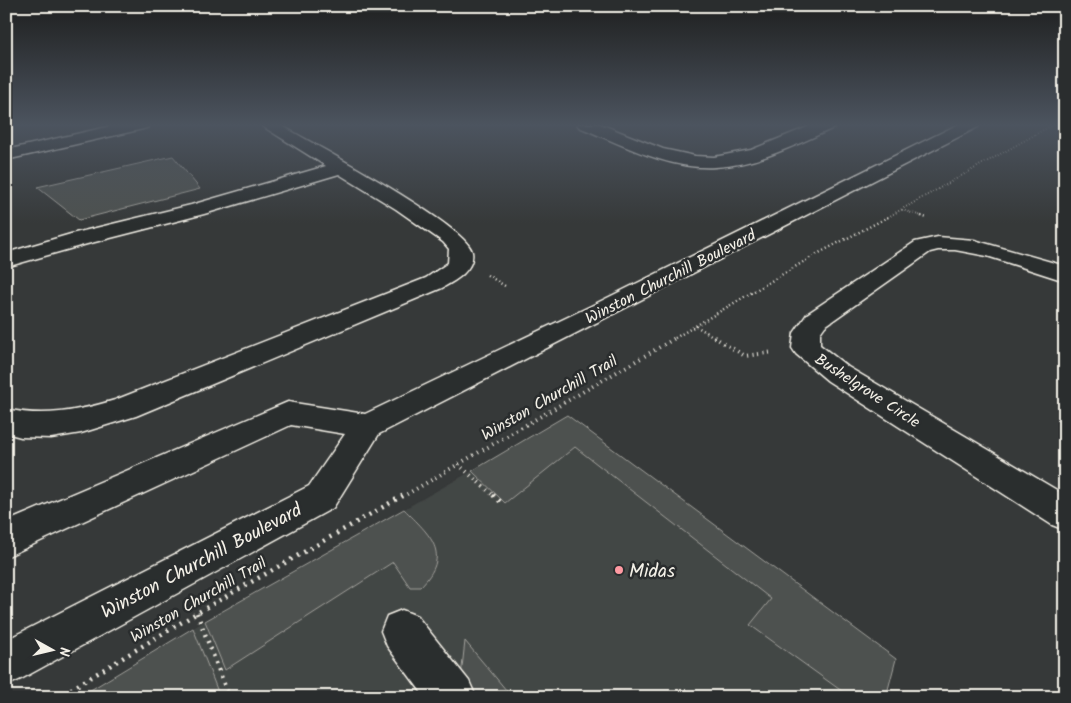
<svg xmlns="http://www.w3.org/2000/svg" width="1071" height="703" viewBox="0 0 1071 703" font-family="Kalam,sans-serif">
<rect width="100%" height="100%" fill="#363939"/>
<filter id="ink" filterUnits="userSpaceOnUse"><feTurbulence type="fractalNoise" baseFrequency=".02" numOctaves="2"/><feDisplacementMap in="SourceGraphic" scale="10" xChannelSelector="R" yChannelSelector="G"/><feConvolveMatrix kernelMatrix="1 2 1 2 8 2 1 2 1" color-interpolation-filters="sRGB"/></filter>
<g filter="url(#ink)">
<path fill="#434645" d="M567,415l329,244 -10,38h-807l126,-76 267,-150z"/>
<g fill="#4e514f" stroke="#a1a19c">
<path d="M173,156l27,33 -121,31 -42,-33z"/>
<path d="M567,415l329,244 -10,38h-36l-100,-72 21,-26 -196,-152 -70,56 -33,-32z"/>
<path d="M404,509c26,26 49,45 16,78h-10l-17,-25 -168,108 -20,-49z"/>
<path d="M193,628l27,69h-141z"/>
<path d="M465,641l47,56h-35l-16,-20z"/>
</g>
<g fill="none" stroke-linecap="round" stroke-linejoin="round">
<g stroke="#f4f1e8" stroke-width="3">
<g id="minor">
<path d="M120,124h31l-2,3 -6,2 -137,31v-10z"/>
<path d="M259,124h20c30,18 189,102 193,128 3,18 -17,29 -30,36l-306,128 -55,17 -30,5 -30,-1 -15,-4v-24c38,9 72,2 109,-9l311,-122 22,-15 1,-14 -6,-7 -47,-33 -57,-35 -135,40 -117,30 -81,23v-14l65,-19 120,-29 135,-39z"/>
<path d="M577,124h23l63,25 32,7 19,1 37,-7 64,-26h23l-2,3c-39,17 -78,38 -121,40 -46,3 -94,-23 -136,-40z"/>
<path d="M938,237l36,3 91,26v15l-78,-25 -32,-6h-17l-8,2 -105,74 -5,7v12l28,22 217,128v35l-13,-5 -224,-144 -32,-27 -4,-6 2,-15 13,-19 108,-72z"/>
<path d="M402,610l15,6 52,65 7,16h-51l-38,-51 -6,-15 6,-15z"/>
</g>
</g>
<g stroke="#f4f1e8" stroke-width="3">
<path id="major" d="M959,124h21l-2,3 -599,307 -46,74 -312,171 -15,7v-46l303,-154 36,-52 -54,-9 -285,132v-35l282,-120 77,12 226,-108z"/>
</g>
<g stroke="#f4f1e8" stroke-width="2" stroke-dasharray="0.5 2.5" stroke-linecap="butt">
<path d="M902,210l23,7"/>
<path d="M888,217l166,-93"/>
</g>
<g stroke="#f4f1e8" stroke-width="2.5" stroke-dasharray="1 3" stroke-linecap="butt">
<path d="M921,216l6,2"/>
<path d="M487,275l18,11"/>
<path d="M696,326l20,12"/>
<path d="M675,338l140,-83 75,-39"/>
</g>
<g stroke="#f4f1e8" stroke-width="4" stroke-dasharray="1 4.5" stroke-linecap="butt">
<path d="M714,337l31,19 29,-4"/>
<path d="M458,464l37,33"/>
<path d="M402,497l275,-160"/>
</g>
<g stroke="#f4f1e8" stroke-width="4.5" stroke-dasharray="2 5.5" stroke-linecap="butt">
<path d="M493,495l10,9"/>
<path d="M197,613l32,84"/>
<path d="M58,697l139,-84 207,-118"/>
</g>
<use href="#minor" fill="#2a2d2e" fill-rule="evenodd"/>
<use href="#major" fill="#2a2d2e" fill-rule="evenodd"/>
</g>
</g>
<linearGradient id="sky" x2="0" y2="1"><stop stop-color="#1e1f1f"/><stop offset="0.56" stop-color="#4c545f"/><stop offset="1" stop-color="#4c545f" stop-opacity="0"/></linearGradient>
<rect width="1071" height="223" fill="url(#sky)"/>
<circle fill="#ff9aa2" stroke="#2a2d2e" stroke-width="2" cx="619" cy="570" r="5"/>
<g text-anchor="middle" stroke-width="5" stroke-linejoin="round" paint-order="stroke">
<g font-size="16" fill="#f4f1e8" stroke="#2a2d2e">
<text transform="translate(670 276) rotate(-27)" y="6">Winston Churchill Boulevard</text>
<text transform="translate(868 390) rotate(33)" y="6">Bushelgrove Circle</text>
<text transform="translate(549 397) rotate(-30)" y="6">Winston Churchill Trail</text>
<text transform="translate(198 599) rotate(-30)" y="6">Winston Churchill Trail</text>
</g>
<g font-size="19" fill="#f4f1e8" stroke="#2a2d2e">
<text transform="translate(201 560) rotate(-28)" y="7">Winston Churchill Boulevard</text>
</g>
<g font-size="19" fill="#f4f1e8" stroke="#2a2d2e" text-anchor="start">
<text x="629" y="577">Midas</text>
</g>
</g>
<rect width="1071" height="703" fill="none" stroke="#2a2d2e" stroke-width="25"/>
<rect x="12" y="12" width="1046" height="678" fill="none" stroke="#f4f1e8" stroke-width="2" filter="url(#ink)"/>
<g transform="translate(52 650) rotate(98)" stroke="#2a2d2e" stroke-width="4" paint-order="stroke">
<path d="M0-4L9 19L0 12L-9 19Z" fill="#f4f1e8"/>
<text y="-8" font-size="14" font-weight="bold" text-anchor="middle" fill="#f4f1e8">N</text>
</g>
</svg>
